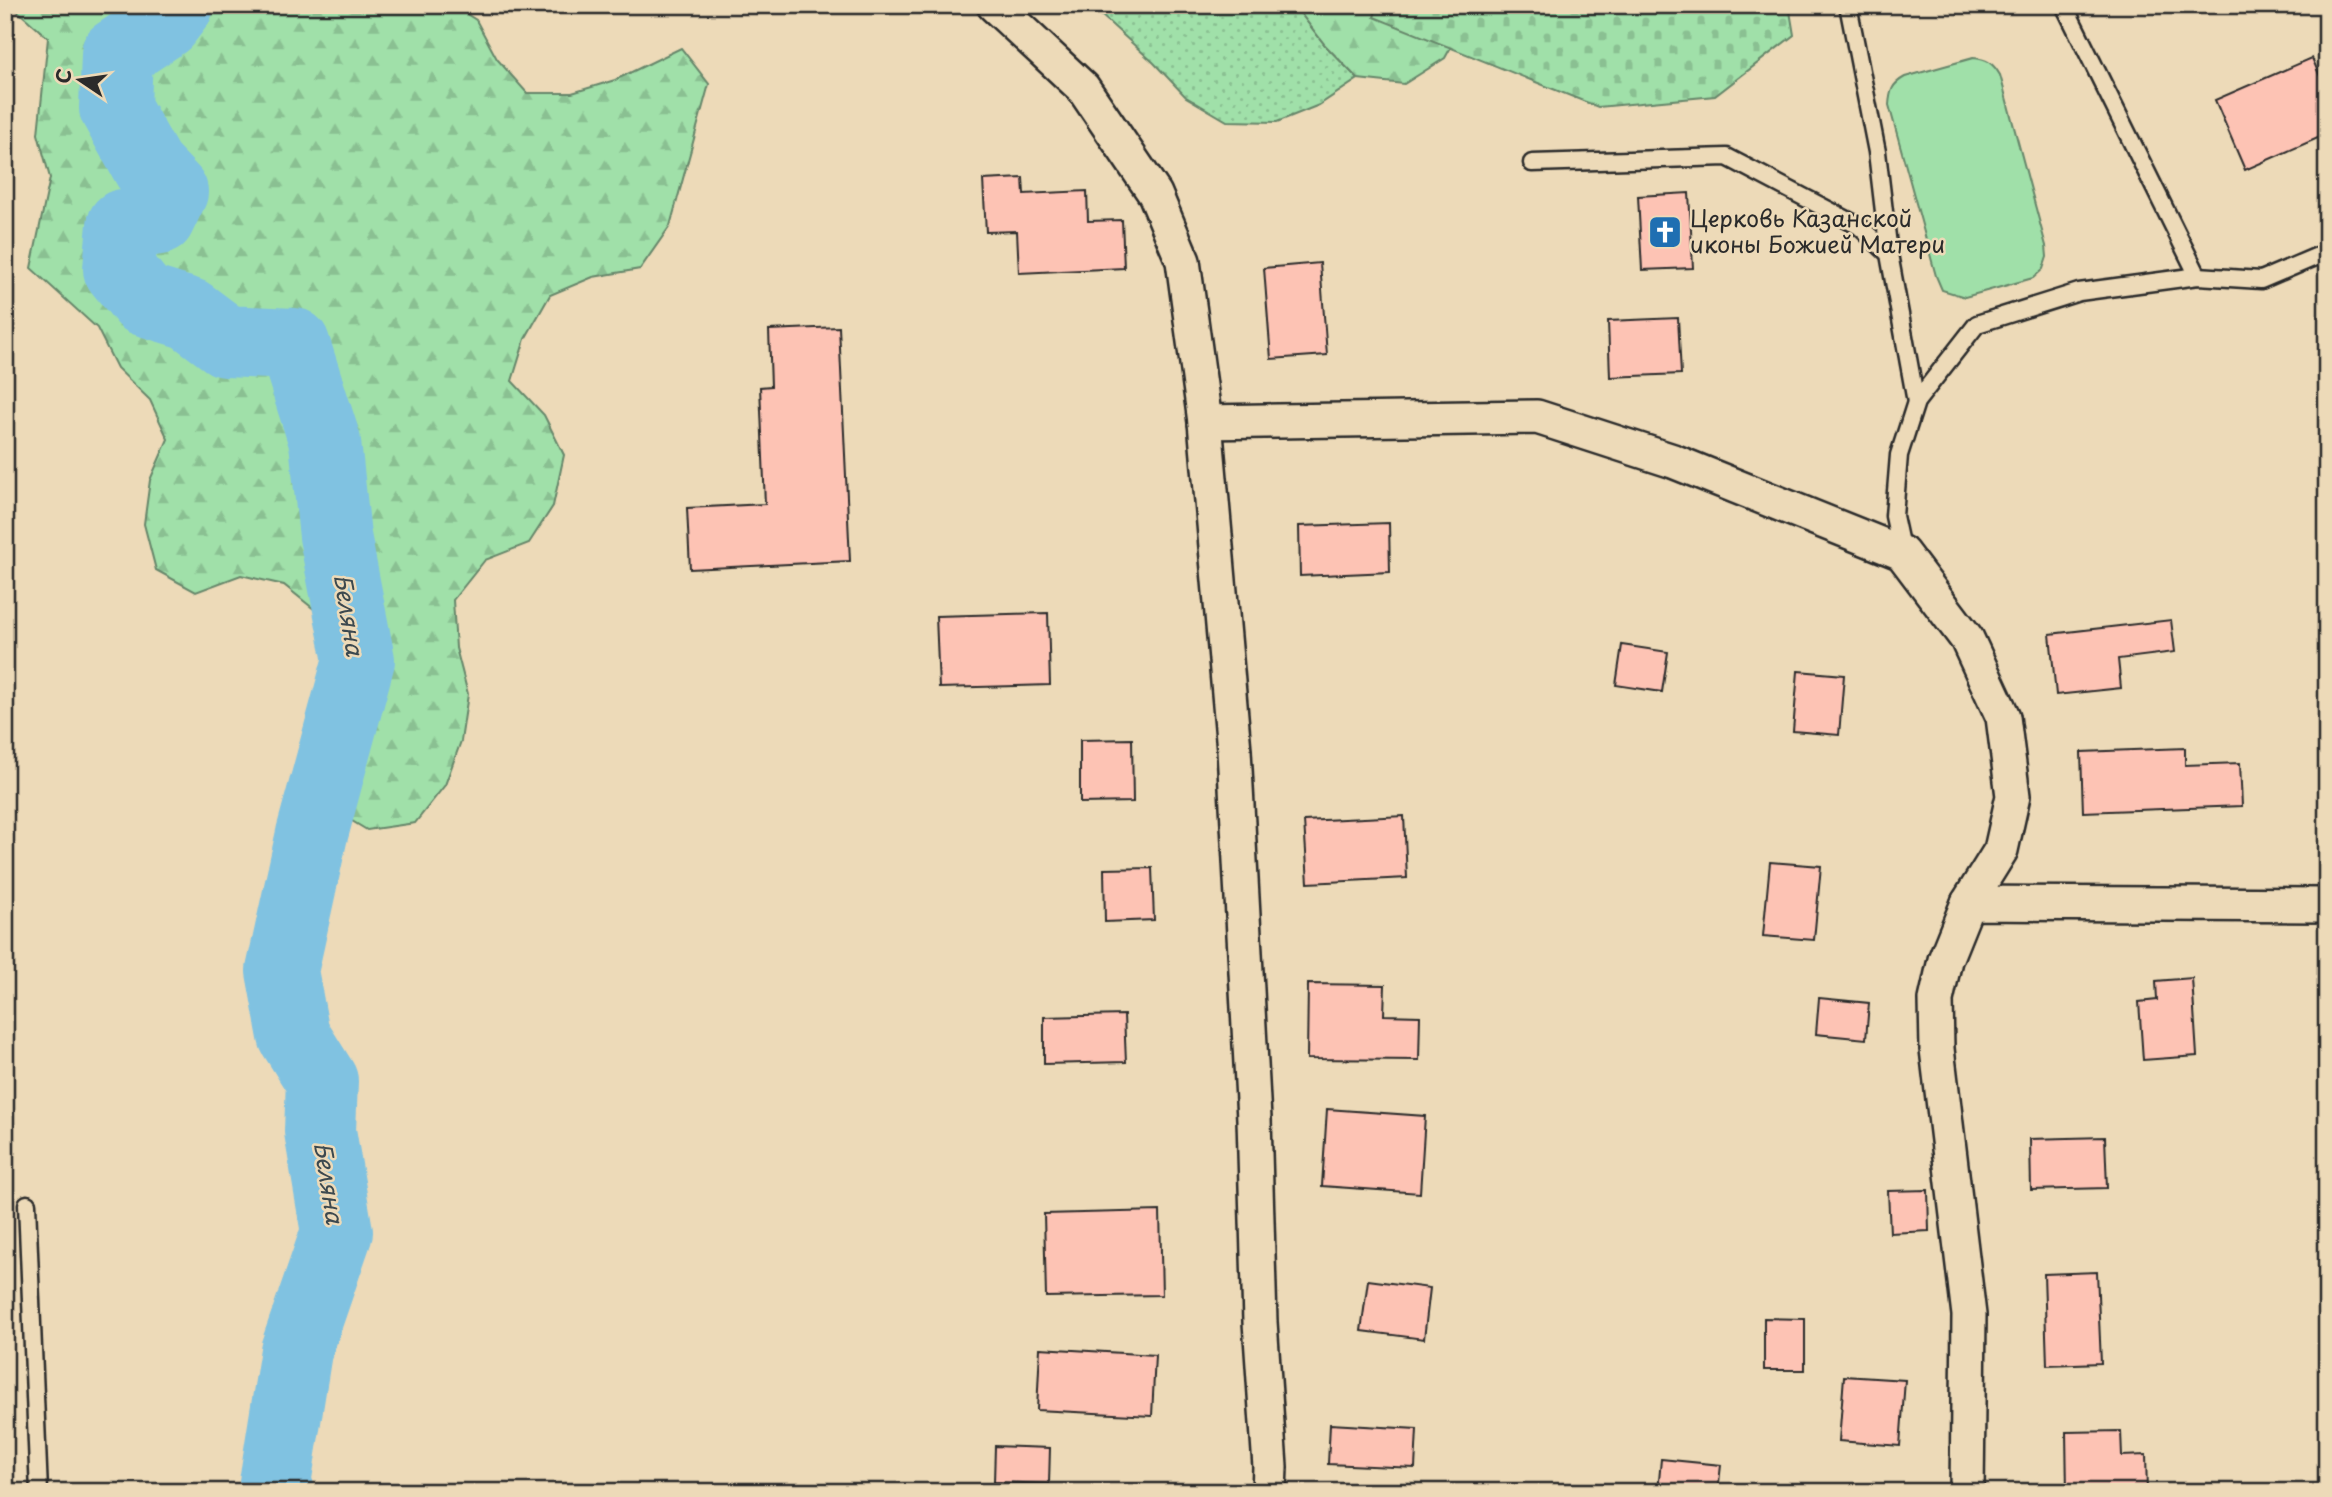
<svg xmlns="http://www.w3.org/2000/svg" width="2332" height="1497" viewBox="0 0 2332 1497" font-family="'Playpen Sans',sans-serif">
<defs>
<pattern id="grass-dots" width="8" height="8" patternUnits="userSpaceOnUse" patternTransform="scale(1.75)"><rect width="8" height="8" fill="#a0e0a9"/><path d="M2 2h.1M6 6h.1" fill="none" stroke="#8ac092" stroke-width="1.8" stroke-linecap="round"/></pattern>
<pattern id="forest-firs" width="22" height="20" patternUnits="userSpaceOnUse" patternTransform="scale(1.75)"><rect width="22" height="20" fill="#a0e0a9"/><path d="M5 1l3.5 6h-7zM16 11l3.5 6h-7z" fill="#8ac092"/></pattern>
<pattern id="cemetery-stones" width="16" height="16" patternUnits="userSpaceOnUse" patternTransform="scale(1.75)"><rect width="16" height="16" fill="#a0e0a9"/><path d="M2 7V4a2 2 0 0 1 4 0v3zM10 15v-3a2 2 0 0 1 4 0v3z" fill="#8ac092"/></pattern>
</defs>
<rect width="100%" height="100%" fill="#eddab8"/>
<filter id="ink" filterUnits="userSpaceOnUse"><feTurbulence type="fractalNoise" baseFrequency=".0143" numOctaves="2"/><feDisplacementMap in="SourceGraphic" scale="14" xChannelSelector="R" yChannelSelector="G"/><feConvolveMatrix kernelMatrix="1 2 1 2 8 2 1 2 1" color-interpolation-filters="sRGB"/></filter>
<g filter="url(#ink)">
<path fill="url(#grass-dots)" stroke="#66866a" stroke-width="2" d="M1090,5h196l12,5 27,35 33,34 -39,26 -42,17 -50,-1 -41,-24 -32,-34z"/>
<g fill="url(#forest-firs)" stroke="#66866a" stroke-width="2">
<path d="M5,5h447l24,15 21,39 30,34h45l43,-13 66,-32 28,36 -39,142 -30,43 -47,8 -43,18 -25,44 -13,42 32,34 20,40 -11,51 -24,37 -44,17 -32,40 3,48 12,46 -7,47 -16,44 -30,38 -48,7 -38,-23 -10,-45 12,-53 -1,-49 -10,-46 -36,-29 -43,-10 -45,17 -40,-22 -12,-46 6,-44 18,-41 -18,-39 -33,-32 -20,-40 -66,-60 19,-90 -12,-44 10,-96 -35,-31 -8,1z"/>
<path d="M1286,5h184l-3,13 -22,40 -41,26 -46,-5 -33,-34 -27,-35z"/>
</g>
<path fill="url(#cemetery-stones)" stroke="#66866a" stroke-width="2" d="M1378,5h411l5,30 -79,61 -117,11 -224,-90z"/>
<path fill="#a0e0a9" stroke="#66866a" stroke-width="2" d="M1973,58c14,1 20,5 27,17l46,171 1,11 -4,12 -10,9 -68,19 -23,-7 -6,-14 -47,-171c1,-14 3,-21 16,-28z"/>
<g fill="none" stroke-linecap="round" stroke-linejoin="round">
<path stroke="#80c2e1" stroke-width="72" d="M178,5l-13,17 -48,32 -2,54 33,59 24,25 -13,27 -36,6 -4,44 25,31 46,14 36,27 68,3 31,98 10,94 24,124 -47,174 -30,137 12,65 28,45 -2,50 17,101 -41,119 -21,132 4,9"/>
</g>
<g fill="#fdc3b4" stroke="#2b2b2b" stroke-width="2">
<path d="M2312,58l15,34v42l-82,36 -30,-70z"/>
<path d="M1023,178l1,16 63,-3 1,30 34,-1 2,48 -105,5 -2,-42 -31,1 -3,-52z"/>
<path d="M1689,193l4,75 -51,2 -4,-74z"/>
<path d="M1320,263l7,92 -56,4 -7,-91z"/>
<path d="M1678,318l3,56 -71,3 -2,-56z"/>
<path d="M839,327l11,234 -160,8 -3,-61 78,-4 -5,-117 11,-1 -2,-56z"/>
<path d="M1389,523l1,49 -90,4 -1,-50z"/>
<path d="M1048,613l2,72 -111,3 -3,-72z"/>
<path d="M2171,620l4,32 -57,7 3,29 -65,7 -6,-61z"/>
<path d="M1622,645l46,7 -6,40 -46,-7z"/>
<path d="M1798,671l46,4 -5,60 -46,-4z"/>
<path d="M1132,739l1,63 -53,1v-63z"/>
<path d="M2185,748v17l55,-2 2,43 -159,6 -2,-60z"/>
<path d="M1404,816l3,62 -99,5 -4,-62z"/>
<path d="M1770,862l51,4 -7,74 -51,-4z"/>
<path d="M1152,868l2,52 -49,2 -1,-53z"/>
<path d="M2192,978l5,78 -54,4 -4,-58 18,-2 -1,-19z"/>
<path d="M1308,984l77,1 -1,30 36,1 -1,44 -112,-1z"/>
<path d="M1819,998l50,5 -3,36 -50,-5z"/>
<path d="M1124,1015l2,47 -82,2v-47z"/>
<path d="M1327,1109l98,7 -5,77 -98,-7z"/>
<path d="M2105,1137l2,51 -76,2 -1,-51z"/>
<path d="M1928,1190l1,41 -39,2 -2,-42z"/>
<path d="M1160,1211l2,84 -116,2 -2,-83z"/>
<path d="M2097,1272l4,91 -54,2 -3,-91z"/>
<path d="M1368,1280l62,8 -6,51 -63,-8z"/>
<path d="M1764,1318l41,1v51h-41z"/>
<path d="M1040,1348l115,7 -3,61 -115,-6z"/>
<path d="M1844,1376l61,4 -5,66 -61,-5z"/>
<path d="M1330,1424l87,5 -2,39 -87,-4z"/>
<path d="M2121,1431l1,25 24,-1 1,37h-80l-1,-60z"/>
<path d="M995,1446l55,2 -1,36 -55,-2z"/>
<path d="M1661,1459l60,6 -3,27h-60z"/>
<path d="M1846,1488l52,2v2h-52z"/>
</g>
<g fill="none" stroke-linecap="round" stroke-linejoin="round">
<g stroke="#2b2b2b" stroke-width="21">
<g id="lane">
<path d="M1848,5l29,147 12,102"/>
<path d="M2064,5l134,271"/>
<path d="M1532,163l195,-6 132,69 30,28 27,148"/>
<path d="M1902,553l-8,-37 5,-61 17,-53 61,-78 102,-32 119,-16 63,4 66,-28"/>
<path d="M27,1204l12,288"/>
</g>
</g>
<g stroke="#2b2b2b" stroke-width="38">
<g id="street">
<path d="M994,5l89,83 72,106 28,67 22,161 29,328 20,369 6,203 10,145 -1,25"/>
<path d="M1205,422l332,-5 136,44 229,92 65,86 36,78 10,79 -12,54 -33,53"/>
<path d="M1967,1492l2,-177 -32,-266 -1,-49 9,-40 23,-57 359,2"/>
</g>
</g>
<use href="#lane" stroke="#eddab8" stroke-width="16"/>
<use href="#street" stroke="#eddab8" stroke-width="33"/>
</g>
</g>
<defs>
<g id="church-square" transform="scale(1.75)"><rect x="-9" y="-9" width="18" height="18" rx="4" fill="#1f6fb2" stroke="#eddab8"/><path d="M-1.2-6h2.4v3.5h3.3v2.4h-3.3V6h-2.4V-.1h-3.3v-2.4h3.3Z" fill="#fff"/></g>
</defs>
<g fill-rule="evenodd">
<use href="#church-square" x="1665" y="232"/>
</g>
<g text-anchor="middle" stroke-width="5" stroke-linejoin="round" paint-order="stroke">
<g font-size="23" fill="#2b2b2b" stroke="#eddab8" text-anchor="start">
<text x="1690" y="227">Церковь Казанской<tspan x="1690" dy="26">иконы Божией Матери</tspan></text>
</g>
<g font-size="24" font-style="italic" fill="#3c494f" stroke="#eddab8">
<text transform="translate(348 615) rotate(81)" y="8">Беляна</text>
<text transform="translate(328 1183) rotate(81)" y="8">Беляна</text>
</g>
</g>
<rect width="2332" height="1497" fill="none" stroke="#eddab8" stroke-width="28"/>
<rect x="14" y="14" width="2304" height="1469" fill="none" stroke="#2b2b2b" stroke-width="2.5" filter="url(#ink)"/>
<g transform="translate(80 80) rotate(283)" stroke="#eddab8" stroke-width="5" paint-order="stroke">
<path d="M0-5L12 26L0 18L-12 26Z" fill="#2b2b2b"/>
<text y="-10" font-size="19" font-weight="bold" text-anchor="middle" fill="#2b2b2b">С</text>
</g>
</svg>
